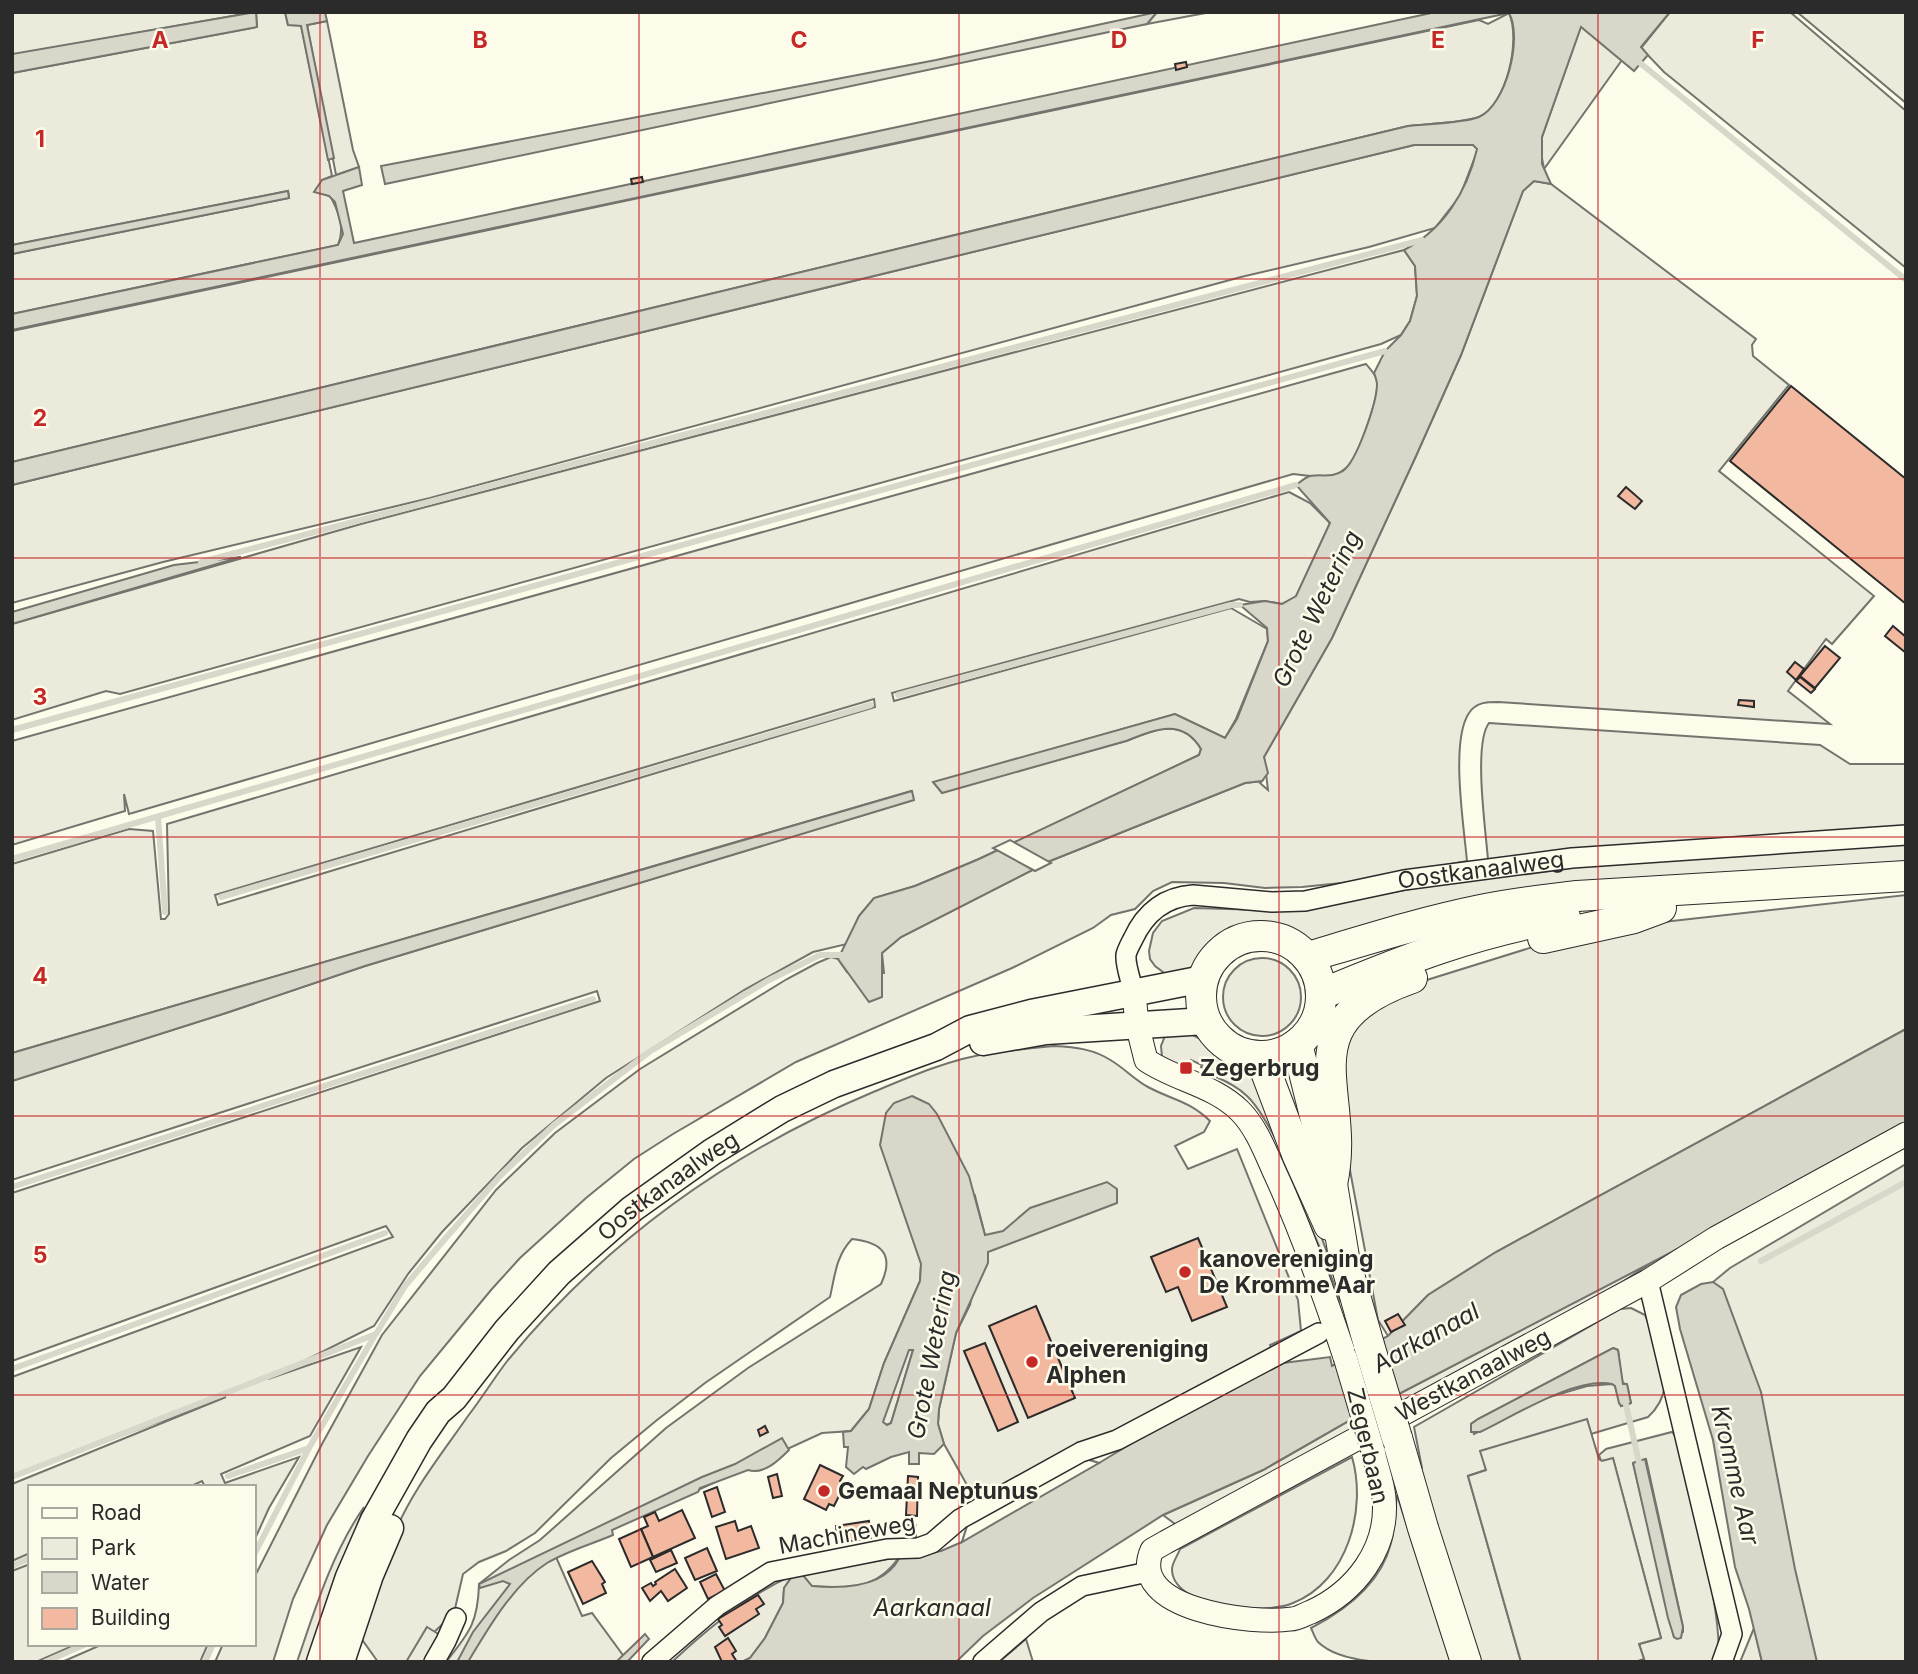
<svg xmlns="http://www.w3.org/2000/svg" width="1918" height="1674" viewBox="0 0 1918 1674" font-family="Inter,sans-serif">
<rect width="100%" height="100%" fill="#fdfbea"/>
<g fill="#ecebdb" stroke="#74746e" stroke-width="2" fill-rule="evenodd">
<path d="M12,12h243l-243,43z"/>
<path d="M256,12h29l3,13h13l31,151 -10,4c10,21 26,41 16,65l-326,69v-60l277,-56 -1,-7 -276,54v-172l245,-46z"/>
<path d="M1157,12h54l-64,12z"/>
<path d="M1670,12h120l116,99v157l-242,-196 -23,-24z"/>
<path d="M1797,12h109v91z"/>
<path d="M1509,13c12,26 -2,92 -30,104 -15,6 -53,7 -71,9l-1396,336v-131l1467,-311 9,4z"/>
<path d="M327,21l26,129 6,17 -23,8 -29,-150z"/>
<path d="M1581,26l41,34 -78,109 -3,-16 1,-16z"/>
<path d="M1414,145h59l5,4 -18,47 -25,32 -66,19 -128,30 -811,221 -267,64 -151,41v-118z"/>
<path d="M1534,181l17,3 205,155 -4,6 1,11 36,29 -70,86 155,125 -42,48 -6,-5 -38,52 42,33 -332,-22c-11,0 -22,0 -29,11 -19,28 -5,114 -2,148l-106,20 -59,6 -37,1 -41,-5 -52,-1 -19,9 -18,18 -24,6 -18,13 -81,40 -216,94 -123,72 -39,25 -48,39 -66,60 -29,32 -71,86 -52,80 -41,69 -34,74 -20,63h-58l8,-18h31v-66l68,-134 60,-109 114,-145 59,-57 85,-64 147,-90 30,-16 14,-6 7,2 9,13 37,1 -2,-20 19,-16 149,-76 195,-78 17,-2 -2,2 8,7 -4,-33 68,-119 84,-182 45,-101 62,-164z"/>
<path d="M1404,250l11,16 2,30 -7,25 -9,14 -20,9 -1261,350 -14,-3 -94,29v-96l349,-100z"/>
<path d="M1366,364c4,5 11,11 11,18 2,15 -19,76 -31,86 -14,13 -36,8 -53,6l-1164,340 -5,-20 1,17 -113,34v-104z"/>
<path d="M1289,492l21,11 20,20 -34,74 -14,7 -17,-3 -15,1 -11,-3 -347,94 2,8 337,-93 36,21 1,12 -32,78 -11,19 -50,-24 -241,69 8,9 184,-51c28,-11 56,-24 75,8l-2,6 -220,104 -64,27 -41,12 -15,18 -12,28 -34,8 -69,38 -138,88 -84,70 -80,84 -34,42 -34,52 -106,53 93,-32 -51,89 -89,38 4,9 74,-26 -30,51 -15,33v-54h-49l-3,-6 -13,6h-159v66l-18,8v-77l214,-87 -214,79v-99l381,-140 -7,-11 -374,135v-168l588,-192 -3,-10 -585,189v-99l214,-68 139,-47 548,-166 -2,-9 -899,262v-189l117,-35 24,2 8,88h4l4,-5 -2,-90zM874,699l1,8 -657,198 -3,-10z"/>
<path d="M1489,723l331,22 30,19h56v67l-418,29c-2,-28 -15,-116 1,-137z"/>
<path d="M1906,843v26l-594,73 -39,-14 -23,1 -22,7 -10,7 -22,26 -29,6 -12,-9 -5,-7 -1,-8 4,-18 9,-12 32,-13 100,3 132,-25 91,-13 104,-11z"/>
<path d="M1906,895v134l-410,223 -68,43 -40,41 -10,-16 -35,-187 -4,-72 21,-42 54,-35 154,-48 41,-8z"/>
<circle cx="1262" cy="997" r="39"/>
<path d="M1189,1033l23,12 9,7 27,13 57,127 39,107 -4,2 -14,-39 -29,-67 4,-1c-12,-27 -34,-79 -54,-98 -11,-11 -25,-16 -39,-23l1,-2 -8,-4 1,-2 -11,-5 -3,6 -6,-1 -2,3 -18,-11 -1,-11 4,-10z"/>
<path d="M1054,1046c21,1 40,3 58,15 13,8 23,19 36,26 24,13 40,13 62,34l-6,11 -29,14 13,23 49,-20 61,151 3,31 -31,14 2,6 -296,150 -32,-57 -6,-20 1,-15 17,-76 14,-28 15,-70 -10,-39 -54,68 -1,17 -36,82 -15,46 -18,22 -29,2 -250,115 -16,9 26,59 10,-3 36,49h-182c23,-29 32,-39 33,-78l30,-24 31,-20 126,-112 82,-60 133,-84c14,-30 0,-42 -29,-45 -16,17 -17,36 -22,58l-125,86 -48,37 -46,38 -76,75 -29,18 -27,11 -16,12 -9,39 -29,28 -14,21h-33l-17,-24c10,-33 19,-68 32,-101 17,-44 48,-82 75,-121 14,-18 26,-38 40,-56 99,-120 220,-207 363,-267 38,-16 79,-34 120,-40 21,-3 42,-5 63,-7z"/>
<path d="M1906,1164v498h-94l-99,-380 17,-14z"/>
<path d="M1654,1261l-36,24 -439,242 -16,-12 100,-45 105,-60z"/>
<path d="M1631,1308l14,7 6,13 14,58c-2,13 -7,22 -17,31l-57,17 -4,-14 -106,31 5,19 -18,6 53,186h-42l-61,-192 4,-2 -8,-41 206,-118zM1613,1348l5,2 4,32 5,3 4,18 -10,3 -6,-20 -3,-2 -25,2 -41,12 -72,36 -3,-10 7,-5z"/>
<path d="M909,1349l4,1 -22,73 -4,2 -5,-3z"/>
<path d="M1672,1432l8,10c7,37 49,195 36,220h-81l9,-3 -5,-15 22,-6 -48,-179 -12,2 -2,-6 7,-6zM1646,1459l37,168v5l-9,5 -41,-174z"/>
<path d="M1352,1457c15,52 -4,124 -59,146 -27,12 -121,6 -121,-34 0,-6 6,-14 8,-20z"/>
<path d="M1397,1495l54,167c-36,0 -105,7 -133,-20 -3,-3 -5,-10 -7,-14 35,-18 70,-44 80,-85 4,-15 4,-33 6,-48z"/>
<path d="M364,1507l-26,71 -24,84h-17c18,-53 35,-109 67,-155z"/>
<path d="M899,1557c-22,33 -51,32 -88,29l-9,-12z"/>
<path d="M30,1564v80h47l-41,18h-24v-91z"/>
<path d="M793,1575l-9,13 -1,15 -18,35 -15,20 -8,4h-70c36,-34 76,-67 121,-87z"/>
<path d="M1754,1628l8,34h-22z"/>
<path d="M1026,1639l7,23h-34z"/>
<path d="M103,1644h105l-8,18h-138z"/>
</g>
<g fill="#eceadb" stroke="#74746e" stroke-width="2">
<path d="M1587,1419l12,40 3,2 11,-3 48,180 -22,6 5,15 -9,3h-114l-53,-186 18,-6 -6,-19z"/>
<path d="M427,1627l13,8 -16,27h-18z"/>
</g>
<g fill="#d8d7c9" stroke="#74746e" stroke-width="2" fill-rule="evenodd">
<path d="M256,12l1,15 -245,46v-19z"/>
<path d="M285,12h40l2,9 -20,4 27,133 -6,2 -27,-134 -13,-1z"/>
<path d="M1157,12l-10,12 -762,160 -4,-18 555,-106z"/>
<path d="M1436,12h234l-29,35 7,8 -14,16 -53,-44 -39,110v27l9,20 -17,-3 -11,10 -62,164 -45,101 -84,182 -68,119 4,16 -6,8 -17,2 -195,78 -149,76 -19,16v44l-13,5 -31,-43 21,-43 15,-18 41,-12 64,-27 220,-104 2,-6c-19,-32 -47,-19 -75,-8l-184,52 -9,-11 242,-68 50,24 12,-19 31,-78 -1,-13 -27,-23 25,-4 17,3 14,-8 34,-73 -34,-38c4,-3 10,-8 14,-9 12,-2 22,2 33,-5 14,-10 34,-69 34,-87 0,-2 -2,-9 -3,-11l11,-22 16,-16 9,-14 7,-25 -2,-30 -11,-16c39,-20 63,-58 73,-101l-4,-4h-59l-1402,340v-23l1396,-336c18,-2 56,-3 71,-9 27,-12 44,-79 30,-104l-1497,317v-16l326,-69 5,-11 -8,-32 -6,-6 -15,-4 8,-12 37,-13 3,18 -19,6 11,52z"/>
<path d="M288,191l1,7 -277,56v-9z"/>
<path d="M241,557l-229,67v-12l162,-47z"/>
<path d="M912,791l2,9 -549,166 -139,47 -214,68v-28z"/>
<path d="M1906,1029v97l-236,127 -302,157 -105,60 -100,45 -130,83 -50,38 -27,26h-214l8,-4 15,-20 18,-35 1,-15 9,-13 9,-1 10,12c47,4 94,-2 95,-61h9v17l10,12 15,-3 21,-9 6,-19 115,-65 16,5 121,-73 55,-26 55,-7 2,9 56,-30 40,-41 68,-43z"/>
<path d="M912,1096l17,8 8,10 32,62 16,59 18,-4 27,-23 77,-26 10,7v14l-129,49v11l-32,70 -17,76 -1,15 6,20 -10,10 -15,-1v11h-10v-12l-18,5 -25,12 -3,-2 -9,7 -8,-7 2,-20h-4l-1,-15 8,-1 18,-22 15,-46 36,-82 1,-17 -41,-119 6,-32 8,-10zM909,1350h4l-22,73 -4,2 -4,-3z"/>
<path d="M1713,1282l10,7 38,103 34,177 22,93h-55l-13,-53 -14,-42 -22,-127 -33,-111 -4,-22 5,-12 20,-11z"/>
<path d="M1613,1348l5,2 5,34h4l4,19 -10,3 -2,-3 -4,-17 -3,-2c-36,-8 -100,33 -132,48h-9v-8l7,-5z"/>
<path d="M782,1438l7,12c-10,10 -25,25 -41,20l-48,18 -2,4 -86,38 1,5c-21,9 -46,16 -66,28 -34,22 -58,64 -79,99h-11l16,-30 37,-48 -7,-3 -23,7 -1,-4 223,-107 33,-13z"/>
<path d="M1645,1459l38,168 -2,11 -4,1 -3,-2 -6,-19 -35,-155z"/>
<path d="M645,1634l4,5 -22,23h-11z"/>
</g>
<g fill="#fdfbea" stroke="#74746e" stroke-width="2">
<path d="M1010,840l41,23 -16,8 -42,-23z"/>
<path d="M1083,1458l16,5 -137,79 6,-19z"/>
</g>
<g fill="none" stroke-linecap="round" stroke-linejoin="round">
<g stroke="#d8d7c9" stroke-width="6">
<path d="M1634,58l272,222"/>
<path d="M201,562l1221,-322"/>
<path d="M898,695l333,-90h9"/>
<path d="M12,730l1373,-379"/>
<path d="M158,817l7,95"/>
<path d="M12,859l1284,-374"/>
<path d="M221,897l650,-192"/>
<path d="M12,1187l581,-188"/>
<path d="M1761,1261l145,-79"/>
<path d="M12,1369l373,-136"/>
<path d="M1624,1396l16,71"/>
<path d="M228,1476l81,-28"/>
<path d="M12,1477l364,-143 29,-48 39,-46 57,-65 53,-50 95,-73 120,-72 51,-25h26"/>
<path d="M254,1555l55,-107 66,-113"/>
<path d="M12,1566l18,-8"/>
<path d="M45,1662l41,-18"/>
<path d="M205,1662l8,-18"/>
</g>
</g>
<g fill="#f2b8a0" stroke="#2b2b2b" stroke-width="2">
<path d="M1186,62l1,5 -11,3 -1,-6z"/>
<path d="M642,177l1,5 -11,2 -1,-5z"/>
<path d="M1791,386l115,93v125l-176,-143z"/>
<path d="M1626,487l16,14 -7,8 -17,-13z"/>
<path d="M1893,626l13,11v16l-21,-17z"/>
<path d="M1825,646l15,12 -25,30 -15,-12z"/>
<path d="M1795,662l9,7 -8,11 -9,-8z"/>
<path d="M1800,677l15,12 -4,4 -15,-12z"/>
<path d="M1739,700l15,1v6l-16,-2z"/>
<path d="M1198,1238l29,69 -35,14 -14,-34 -12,5 -15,-35z"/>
<path d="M1036,1306l39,92 -47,20 -39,-92z"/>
<path d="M1398,1314l7,11 -14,7 -6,-11z"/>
<path d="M985,1343l33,79 -20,9 -34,-80z"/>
<path d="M765,1426l3,6 -8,4 -2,-6z"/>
<path d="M820,1465l23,11 -3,5 5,3 -11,22 -5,-2 -3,6 -22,-11z"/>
<path d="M777,1474l5,22 -9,2 -5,-21z"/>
<path d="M908,1476l10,1 -1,39 -11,-1z"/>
<path d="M717,1487l8,25 -13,5 -8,-25z"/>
<path d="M682,1510l13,28 -42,19 -12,-28 7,-3 -4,-9 11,-5 4,9z"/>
<path d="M735,1521l3,10 13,-5 8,22 -33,11 -10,-32z"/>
<path d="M869,1521l2,17 -26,4 -2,-8 -6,1 -1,-9z"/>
<path d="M641,1529l12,28 -22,10 -12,-28z"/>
<path d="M707,1548l10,23 -22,9 -10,-22z"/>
<path d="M671,1550l6,13 -21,9 -6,-12z"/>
<path d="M592,1561l13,21 -3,2 4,9 -23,11 -15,-32z"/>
<path d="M675,1569l12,19 -19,13 -7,-10 -11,10 -8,-13 9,-5 2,3 3,-2 -1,-2z"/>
<path d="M716,1574l9,17 -17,8 -8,-17z"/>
<path d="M758,1595l6,9 -8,5 3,5 -34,22 -6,-9 3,-2 -4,-6z"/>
<path d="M728,1638l8,13 -4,3 5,8h-15l-7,-15z"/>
</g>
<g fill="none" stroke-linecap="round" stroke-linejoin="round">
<g stroke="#2b2b2b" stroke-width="22">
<g id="minor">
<path id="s1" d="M1134,994c-2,-11 -9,-28 -8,-39 1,-5 5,-12 7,-16 12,-26 31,-42 60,-44l79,7 33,-1 99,-21 168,-22 334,-23"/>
<path d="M1648,1281l84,353 -10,28"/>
<path d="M434,1662l12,-21 10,-23"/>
<path d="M652,1662l65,-56 54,-34 116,-23 31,-1 14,-5 28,-24 121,-67 36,-12 202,-107"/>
<path d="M983,1662l58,-50 41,-26 66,-14"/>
</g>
</g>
<g stroke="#2b2b2b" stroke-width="25">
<g id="tertiary">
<path d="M1134,994l3,30 9,36c29,20 68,25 94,51 16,16 25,40 34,60 28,60 50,123 71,186"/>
<path d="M1373,1451c3,15 10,32 11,47 5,51 -29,94 -73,114 -6,2 -13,7 -20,7 -37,6 -165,-9 -139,-69l14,-8 482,-261 68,-43 190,-104"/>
</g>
</g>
<g stroke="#2b2b2b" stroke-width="29">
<g id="secondary">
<path d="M983,1042l63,-11 160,-10"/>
<path id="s2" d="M320,1662l29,-85 25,-57 45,-80 19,-28 16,-14 53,-68 52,-57 73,-64 80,-57 70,-43 52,-25 102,-37 34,-18 61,-16 172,-34"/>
<path d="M341,1662l29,-87 20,-47"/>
</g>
</g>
<g stroke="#2b2b2b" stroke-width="32">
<g id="primary">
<circle cx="1261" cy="996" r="60"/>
<path d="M1543,938l91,-20 27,-10"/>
<path d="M1308,957c57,-17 114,-35 173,-47 31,-7 64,-10 96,-14l329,-20"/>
<path d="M1322,994c79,-33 158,-64 243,-77"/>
<path d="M1297,1044l35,140 12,73 25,88"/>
<path d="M1260,1056l37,98 32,71"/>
<path d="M1332,1184c21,-93 -51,-160 80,-206"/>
<path d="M1397,1438l26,90 43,134"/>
</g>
</g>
<use href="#minor" stroke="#fdfbea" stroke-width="19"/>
<use href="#tertiary" stroke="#fdfbea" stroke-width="23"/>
<use href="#secondary" stroke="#fdfbea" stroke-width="26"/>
<use href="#primary" stroke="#fdfbea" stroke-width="30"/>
<g stroke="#2b2b2b" stroke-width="25" stroke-linecap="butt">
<path id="tertiary-bridge" d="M1345,1357l28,94"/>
</g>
<g stroke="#2b2b2b" stroke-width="32" stroke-linecap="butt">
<path id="primary-bridge" d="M1369,1345l28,93"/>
</g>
<use href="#tertiary-bridge" stroke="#fdfbea" stroke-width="23"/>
<use href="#primary-bridge" stroke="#fdfbea" stroke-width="30"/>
</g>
<path fill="none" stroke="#c62828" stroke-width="2" stroke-opacity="0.55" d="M320,12v1650M639,12v1650M959,12v1650M1279,12v1650M1598,12v1650M12,279h1894M12,558h1894M12,837h1894M12,1116h1894M12,1395h1894"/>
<g fill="#c62828" stroke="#fdfbea" stroke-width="2.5">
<rect x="1179" y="1061" width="14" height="14" rx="3.5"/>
<circle cx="1185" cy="1272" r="7"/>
<circle cx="1032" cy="1362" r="7"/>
<circle cx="824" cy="1491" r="7"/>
</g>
<g text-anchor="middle" stroke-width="5" stroke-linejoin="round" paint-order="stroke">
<g font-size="23" fill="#2b2b2b" stroke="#fdfbea">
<text dy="8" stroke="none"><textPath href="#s1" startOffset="427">Oostkanaalweg</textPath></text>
<text dy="8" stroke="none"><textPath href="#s2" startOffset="602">Oostkanaalweg</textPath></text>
<text transform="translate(1473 1375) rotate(-28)" y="8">Westkanaalweg</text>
<text transform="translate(1368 1446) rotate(77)" y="8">Zegerbaan</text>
<text transform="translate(847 1534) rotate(-10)" y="8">Machineweg</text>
</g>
<g font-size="23" font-weight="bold" fill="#2b2b2b" stroke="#fdfbea" text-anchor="start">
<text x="1200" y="1076">Zegerbrug</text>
<text x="1199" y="1267">kanovereniging<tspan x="1199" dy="26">De Kromme Aar</tspan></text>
<text x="1046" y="1357">roeivereniging<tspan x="1046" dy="26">Alphen</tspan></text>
<text x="838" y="1499">Gemaal Neptunus</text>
</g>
<g font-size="24" font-style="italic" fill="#2b2b2b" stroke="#fdfbea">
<text transform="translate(1317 609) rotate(-64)" y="8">Grote Wetering</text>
<text transform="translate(1426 1338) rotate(-29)" y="8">Aarkanaal</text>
<text transform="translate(932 1355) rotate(-79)" y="8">Grote Wetering</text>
<text transform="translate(1735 1475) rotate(77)" y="8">Kromme Aar</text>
<text x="932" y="1616">Aarkanaal</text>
</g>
</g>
<g font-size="23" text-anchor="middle" font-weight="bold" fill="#c62828" stroke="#fdfbea" stroke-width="5" stroke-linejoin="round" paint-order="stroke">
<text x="160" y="48">A</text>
<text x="480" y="48">B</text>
<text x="799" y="48">C</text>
<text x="1119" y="48">D</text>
<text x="1438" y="48">E</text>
<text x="1758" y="48">F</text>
<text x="40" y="147">1</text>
<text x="40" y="426">2</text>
<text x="40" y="705">3</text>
<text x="40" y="984">4</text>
<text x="40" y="1263">5</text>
</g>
<rect width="1918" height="1674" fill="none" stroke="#2b2b2b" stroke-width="28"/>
<rect x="28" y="1485" width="228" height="161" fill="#fdfbea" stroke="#a9a89e" stroke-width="2"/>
<rect x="42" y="1508" width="35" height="10" fill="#fdfbea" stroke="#a9a89e" stroke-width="2"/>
<text x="91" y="1520" font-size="21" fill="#2b2b2b">Road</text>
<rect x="42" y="1538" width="35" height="21" fill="#ecebdb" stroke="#a9a89e" stroke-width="2"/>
<text x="91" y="1555" font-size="21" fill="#2b2b2b">Park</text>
<rect x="42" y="1572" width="35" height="21" fill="#d8d7c9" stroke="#a9a89e" stroke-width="2"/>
<text x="91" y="1590" font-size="21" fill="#2b2b2b">Water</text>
<rect x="42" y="1608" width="35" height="21" fill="#f2b8a0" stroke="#a9a89e" stroke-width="2"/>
<text x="91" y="1625" font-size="21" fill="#2b2b2b">Building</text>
</svg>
